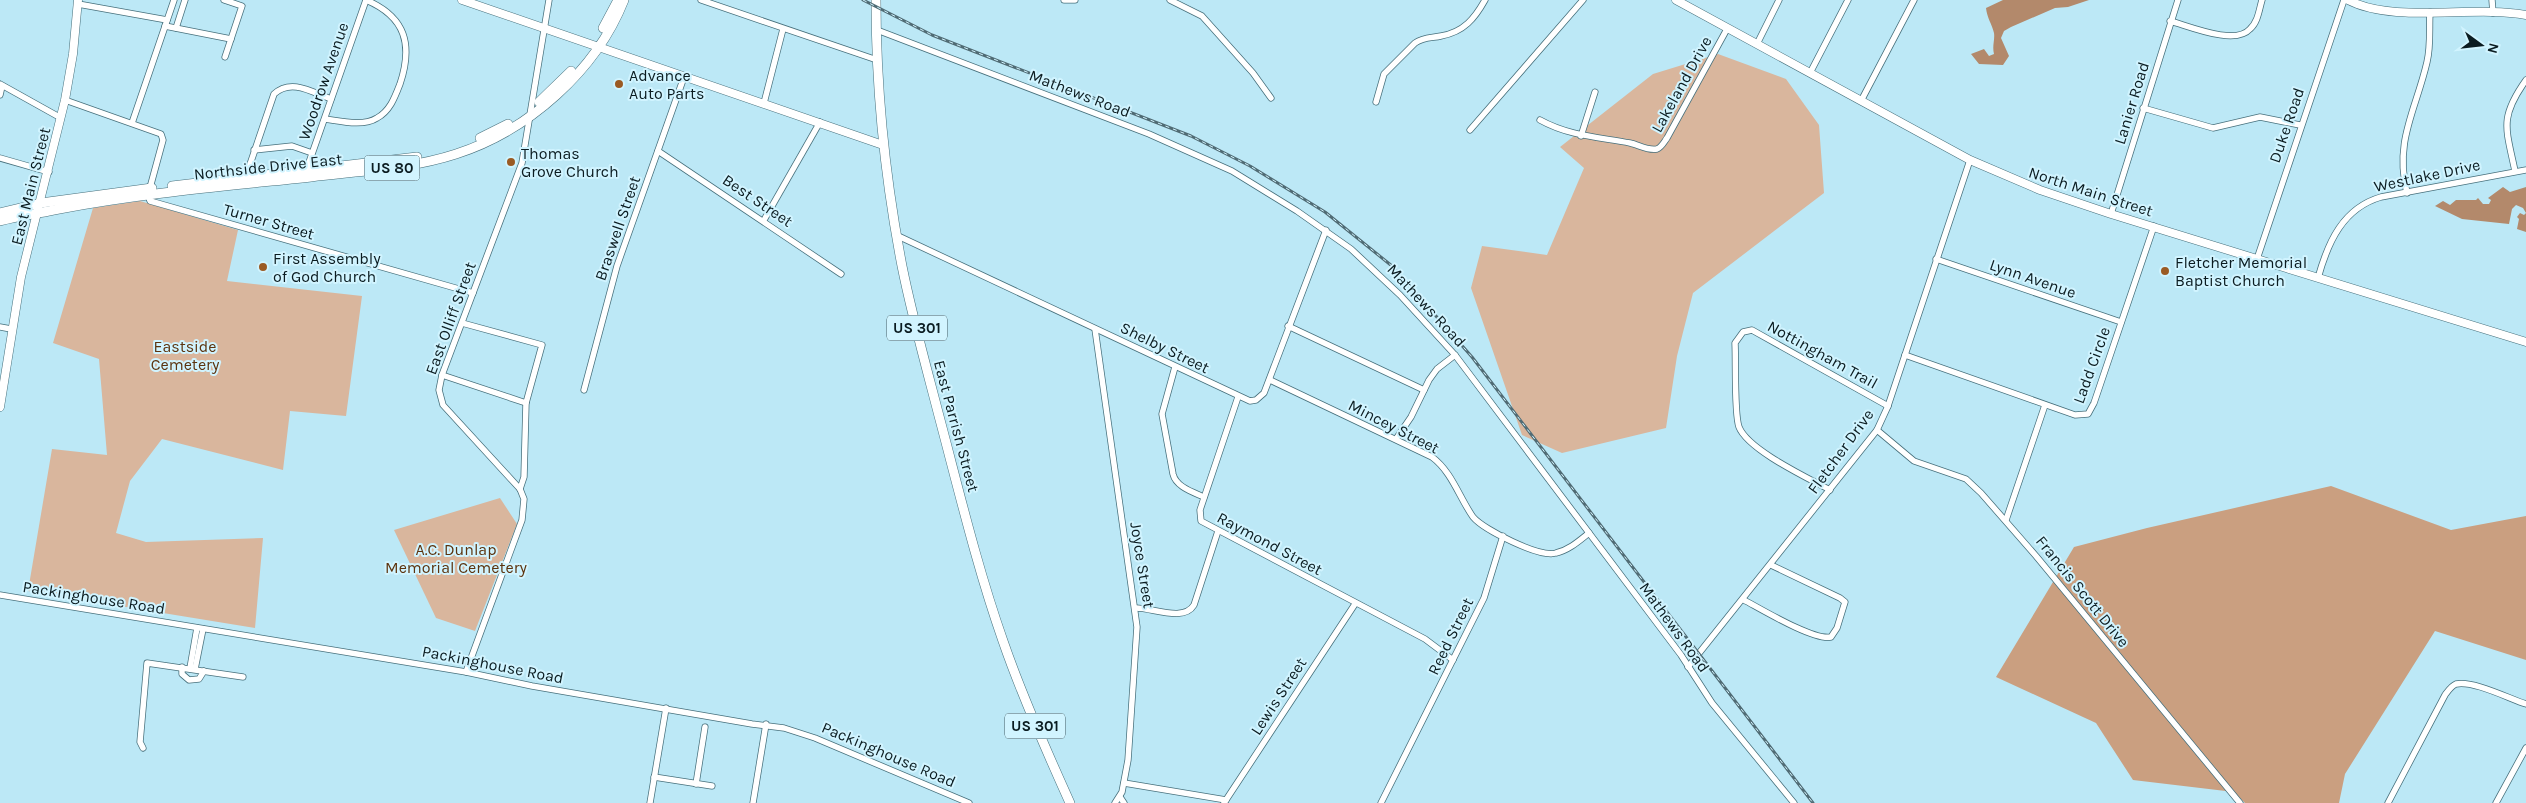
<svg xmlns="http://www.w3.org/2000/svg" width="2526" height="803" viewBox="0 0 2526 803" font-family="Karla,sans-serif">
<rect width="100%" height="100%" fill="#bce8f6"/>
<g fill="#d9b69d">
<path d="M1718,54l68,25 33,46 5,68 -131,100 -16,63 -11,72 -104,25 -40,-18 -51,-147 11,-42 65,9 37,-87 -24,-21 93,-73z"/>
<path d="M140,201l98,29 -11,51 135,15 -16,120 -56,-5 -7,59 -121,-31 -32,42 -14,52 30,9 117,-4 -8,90 -227,-37 24,-142 55,6 -8,-96 -46,-16 40,-135z"/>
<path d="M500,498l17,26 -42,107 -39,-13 -42,-88z"/>
</g>
<path fill="#ca9f80" d="M2331,486l120,44 75,-14v144l-91,-29 -90,143 -6,29h-94l-11,-11 -101,-12 -37,-57 -100,-46 78,-130 73,-19z"/>
<g fill="#b3896b">
<path d="M2003,0h86l-21,7 -13,1 -44,19 -7,4 -3,7 8,18 -6,9 -24,-1 -8,-10 13,-5 5,7 5,-2c-2,-8 1,-14 0,-21 -2,-9 -7,-15 -8,-25z"/>
<path d="M2503,187l7,5 16,-5v45l-9,-3 2,-10 -2,-2 3,-4 4,2 2,-2 -3,-5 -7,-3 -4,4 -3,15 -47,-5 -27,-13 8,-5 7,4 6,-5h20l2,-2 5,6h6l2,-4 -3,-2z"/>
</g>
<g fill="none" stroke-linecap="round" stroke-linejoin="round">
<g stroke="#47707c" stroke-width="7">
<g id="street">
<path d="M224,0l18,6 -17,51"/>
<path d="M701,0l176,60"/>
<path d="M1064,0h11"/>
<path d="M1170,0l32,16 51,57 18,25"/>
<path d="M2492,0l1,13"/>
<path d="M78,4l89,16"/>
<path d="M2170,21c19,5 65,25 80,8 8,-7 9,-19 12,-29"/>
<path d="M165,26l66,13"/>
<path d="M176,28l9,-28"/>
<path d="M877,30l272,104 83,37 65,40 54,38 49,46 55,60 226,300 31,48 82,100"/>
<path d="M1757,44l22,-44"/>
<path d="M1810,73l38,-73"/>
<path d="M0,84l61,34"/>
<path d="M0,95l2,-9"/>
<path d="M65,100l96,34 2,6 -15,55 2,6 323,92"/>
<path d="M1861,101l53,-101"/>
<path d="M1376,102l8,-28 31,-31c8,-6 17,-5 26,-7 23,-4 34,-18 44,-36"/>
<path d="M764,103l19,-74"/>
<path d="M2143,108l70,20 47,-11 40,8"/>
<path d="M325,119c15,2 38,8 52,-1 13,-7 18,-21 23,-34 13,-39 6,-67 -34,-84"/>
<path d="M1540,120c29,16 58,17 90,23 9,2 18,8 27,6 5,-2 7,-7 10,-11l60,-109"/>
<path d="M132,123l42,-123"/>
<path d="M1470,130l113,-130"/>
<path d="M1581,136l14,-44"/>
<path d="M254,150l38,-4 20,7"/>
<path d="M658,151l183,123"/>
<path d="M0,158l49,14"/>
<path d="M306,171l60,-171"/>
<path d="M2515,171c-9,-43 -16,-53 11,-91"/>
<path d="M245,179l29,-85c17,-16 38,-2 57,5"/>
<path d="M2407,193c-13,-52 9,-83 20,-131 4,-16 2,-34 3,-50"/>
<path d="M2111,214l67,-214"/>
<path d="M764,220l56,-98"/>
<path d="M896,235l354,166 6,-1 8,-7 62,-163"/>
<path d="M1936,259l185,63"/>
<path d="M2257,259l87,-259"/>
<path d="M2318,278c10,-36 25,-70 63,-81l145,-27"/>
<path d="M462,323l80,22 -16,58 -2,74 -4,12"/>
<path d="M1288,326l136,64"/>
<path d="M0,327l11,2"/>
<path d="M1095,329l42,298 -9,133 -6,32 -7,11"/>
<path d="M1905,355l170,60 13,-1 6,-11 60,-177"/>
<path d="M1175,367l-13,47 11,60c3,13 20,18 31,23"/>
<path d="M442,375l84,28"/>
<path d="M1270,380l162,77c20,15 27,40 41,60 11,13 67,41 83,36 13,-3 23,-12 33,-20"/>
<path d="M584,390l33,-124 67,-189"/>
<path d="M1238,397l-38,113 1,11 224,118 28,21"/>
<path d="M1877,430l37,31 52,18 15,14 55,63 204,247"/>
<path d="M1396,439l15,-22 18,-37 8,-11 18,-14"/>
<path d="M1830,490c-22,-12 -82,-40 -91,-63 -5,-13 -3,-67 -4,-84l8,-11 9,-2 136,76"/>
<path d="M2006,520l39,-115"/>
<path d="M0,595l466,77 66,14 220,38 32,4 31,10 154,65"/>
<path d="M1744,600c17,9 70,41 87,37l6,-9 8,-26 -5,-4 -69,-33"/>
<path d="M1136,608c17,0 48,14 58,-3l24,-74"/>
<path d="M182,667v7l7,6 10,-1 5,-8"/>
<path d="M1688,667l189,-237 11,-24 82,-246"/>
<path d="M190,668l7,-40"/>
<path d="M195,669l8,-40"/>
<path d="M466,672l56,-152 2,-21 -4,-10 -77,-84 -4,-15 3,-15 80,-212 27,-163"/>
<path d="M143,748l-3,-6 7,-79 96,14"/>
<path d="M654,777l58,9"/>
<path d="M1124,783l102,17"/>
<path d="M696,784l9,-57"/>
<path d="M1120,797l4,6"/>
<path d="M650,803l16,-95"/>
<path d="M753,803l13,-79"/>
<path d="M1224,803l131,-199"/>
<path d="M1381,803l103,-205 19,-62"/>
<path d="M2388,803l57,-108c3,-4 6,-9 11,-11 17,-4 54,15 70,20"/>
<path d="M2496,803l30,-55"/>
</g>
</g>
<g stroke="#47707c" stroke-width="9">
<g id="secondary">
<path d="M462,0l421,145"/>
<path d="M1676,0l294,160 70,30 71,24 415,128"/>
<path d="M2348,0c46,24 125,5 178,15"/>
<path d="M0,407l21,-130 44,-177 8,-46 5,-54"/>
</g>
</g>
<g stroke="#47707c" stroke-width="10">
<g id="primary">
<path d="M876,0c0,89 9,178 26,266 10,50 24,100 37,150 20,75 38,151 64,225 19,55 43,109 67,162"/>
<path d="M603,28l15,-28"/>
<path d="M539,102l32,-31"/>
<path d="M480,138l28,-14"/>
<path d="M172,186l245,-29"/>
<path d="M0,213l41,-10 111,-15"/>
<path d="M0,221c19,-5 40,-8 59,-12 83,-16 168,-23 252,-32 48,-6 99,-8 145,-23 72,-23 140,-83 168,-154"/>
</g>
</g>
<use href="#street" stroke="#fff" stroke-width="5.5"/>
<use href="#secondary" stroke="#fff" stroke-width="8"/>
<use href="#primary" stroke="#fff" stroke-width="9"/>
<g stroke="#506b74" stroke-width="3">
<path id="rail" d="M863,0l69,35 259,101 59,30 75,46 67,54 80,91 341,446"/>
</g>
<use href="#rail" stroke="#d1f4ff" stroke-width="1" stroke-dasharray="4" stroke-linecap="butt"/>
</g>
<g fill="#9a5a23" stroke="#d1f4ff" stroke-width="2">
<circle cx="619" cy="84" r="5"/>
<circle cx="511" cy="162" r="5"/>
<circle cx="263" cy="267" r="5"/>
<circle cx="2165" cy="271" r="5"/>
</g>
<g text-anchor="middle" stroke-width="4" stroke-linejoin="round" paint-order="stroke">
<g fill="#d1f4ff" stroke="#465d64" stroke-width="1">
<rect x="364.5" y="155.5" width="55" height="25" rx="4"/>
<rect x="887" y="315.5" width="60" height="25" rx="4"/>
<rect x="1005" y="713.5" width="60" height="25" rx="4"/>
</g>
<g font-size="15" font-weight="bold" fill="#0b1c21">
<text x="392" y="173">US 80</text>
<text x="917" y="333">US 301</text>
<text x="1035" y="731">US 301</text>
</g>
<g font-size="16" fill="#0b1c21" stroke="#d1f4ff" text-anchor="start">
<text x="629" y="81">Advance<tspan x="629" dy="18">Auto Parts</tspan></text>
<text x="521" y="159">Thomas<tspan x="521" dy="18">Grove Church</tspan></text>
<text x="273" y="264">First Assembly<tspan x="273" dy="18">of God Church</tspan></text>
<text x="2175" y="268">Fletcher Memorial<tspan x="2175" dy="18">Baptist Church</tspan></text>
</g>
<g font-size="16" fill="#0b1c21" stroke="#d1f4ff">
<text transform="translate(323 81) rotate(-71)" y="6">Woodrow Avenue</text>
<text transform="translate(1681 84) rotate(-61)" y="6">Lakeland Drive</text>
<text transform="translate(1080 93) rotate(21)" y="6">Mathews Road</text>
<text transform="translate(2131 103) rotate(-73)" y="6">Lanier Road</text>
<text transform="translate(2286 125) rotate(-71)" y="6">Duke Road</text>
<text transform="translate(268 166) rotate(-6)" y="6">Northside Drive East</text>
<text transform="translate(2427 175) rotate(-12)" y="6">Westlake Drive</text>
<text transform="translate(30 186) rotate(-76)" y="6">East Main Street</text>
<text transform="translate(2091 191) rotate(18)" y="6">North Main Street</text>
<text transform="translate(758 200) rotate(34)" y="6">Best Street</text>
<text transform="translate(269 221) rotate(16)" y="6">Turner Street</text>
<text transform="translate(617 228) rotate(-71)" y="6">Braswell Street</text>
<text transform="translate(2033 278) rotate(19)" y="6">Lynn Avenue</text>
<text transform="translate(1427 305) rotate(47)" y="6">Mathews Road</text>
<text transform="translate(450 318) rotate(-70)" y="6">East Olliff Street</text>
<text transform="translate(1165 347) rotate(26)" y="6">Shelby Street</text>
<text transform="translate(1823 354) rotate(29)" y="6">Nottingham Trail</text>
<text transform="translate(2091 365) rotate(-70)" y="6">Ladd Circle</text>
<text transform="translate(957 426) rotate(75)" y="6">East Parrish Street</text>
<text transform="translate(1394 426) rotate(27)" y="6">Mincey Street</text>
<text transform="translate(1840 451) rotate(-54)" y="6">Fletcher Drive</text>
<text transform="translate(1270 543) rotate(28)" y="6">Raymond Street</text>
<text transform="translate(1143 565) rotate(81)" y="6">Joyce Street</text>
<text transform="translate(2083 591) rotate(51)" y="6">Francis Scott Drive</text>
<text transform="translate(94 597) rotate(9)" y="6">Packinghouse Road</text>
<text transform="translate(1675 627) rotate(54)" y="6">Mathews Road</text>
<text transform="translate(1450 636) rotate(-64)" y="6">Reed Street</text>
<text transform="translate(493 664) rotate(11)" y="6">Packinghouse Road</text>
<text transform="translate(1278 696) rotate(-57)" y="6">Lewis Street</text>
<text transform="translate(889 754) rotate(23)" y="6">Packinghouse Road</text>
</g>
<g font-size="16" fill="#5c330e" stroke="#d1f4ff">
<text x="185" y="352">Eastside<tspan x="185" dy="18">Cemetery</tspan></text>
<text x="456" y="555">A.C. Dunlap<tspan x="456" dy="18">Memorial Cemetery</tspan></text>
</g>
</g>
<g transform="translate(2481 45) rotate(105)" stroke="#d1f4ff" stroke-width="4" paint-order="stroke">
<path d="M0-4L9 19L0 12L-9 19Z" fill="#0b1c21"/>
<text y="-8" font-size="14" font-weight="bold" text-anchor="middle" fill="#0b1c21">N</text>
</g>
</svg>
